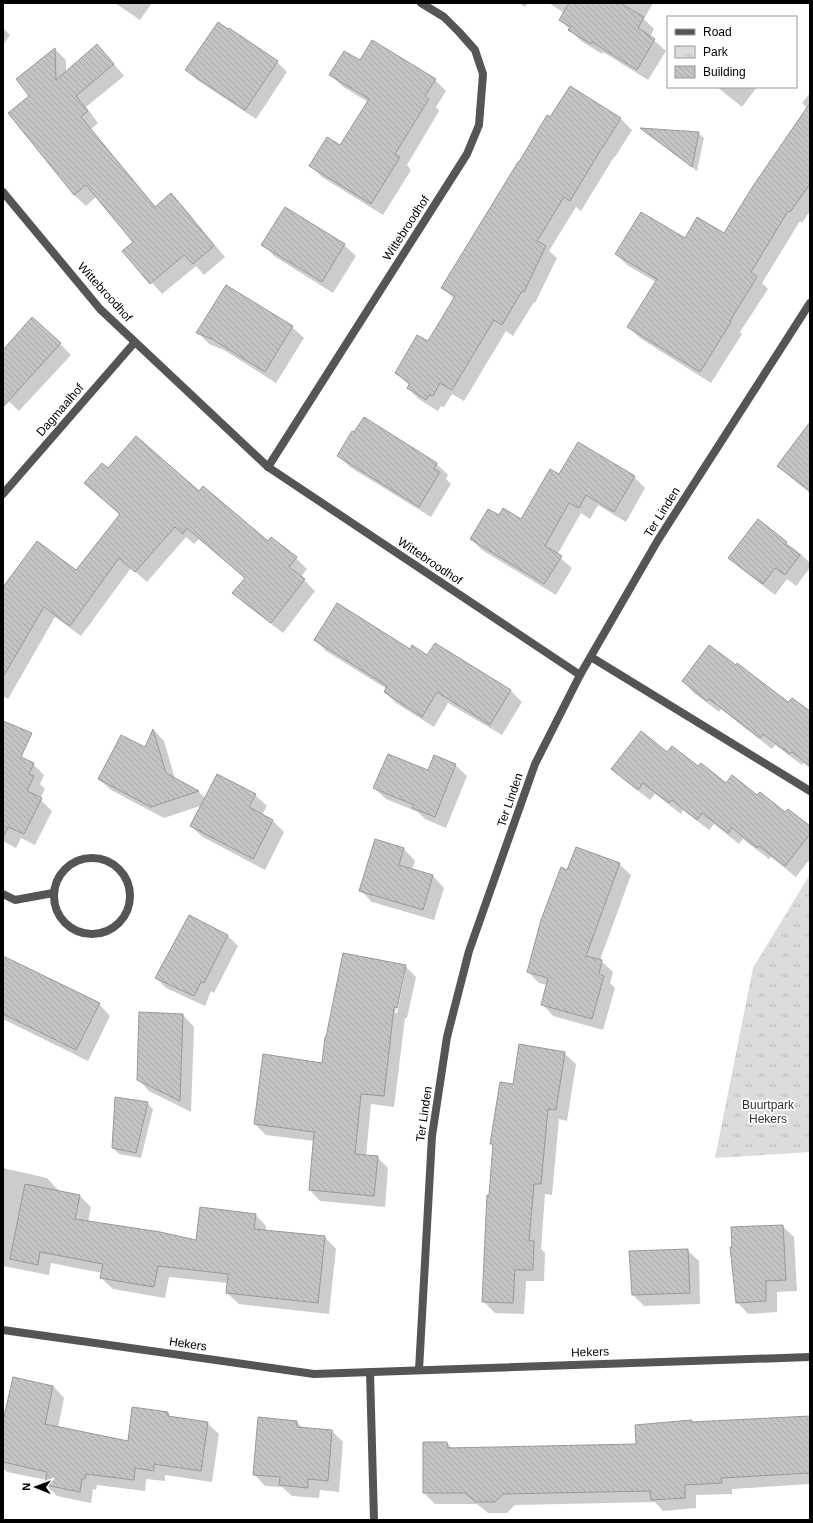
<svg xmlns="http://www.w3.org/2000/svg" width="813" height="1523" viewBox="0 0 813 1523" font-family="Arial,sans-serif">
<defs>
<pattern id="park-tufts" width="24" height="20" patternUnits="userSpaceOnUse"><rect width="24" height="20" fill="#dcdcdc"/><path d="M3 7l-1-3M5 7V3M7 7l1-3M15 17l-1-3M17 17v-4M19 17l1-3" fill="none" stroke="#bbb"/></pattern>
<pattern id="building-back-hatch" width="6" height="6" patternUnits="userSpaceOnUse"><rect width="6" height="6" fill="#c4c4c4"/><path d="M-1 5l2 2M0 0l6 6M5-1l2 2" fill="none" stroke="#a7a7a7"/></pattern>
</defs>
<rect width="100%" height="100%" fill="#fff"/>
<path fill="url(#park-tufts)" d="M810,874v278l-95,6 38,-190z"/>
<g fill="#0003" fill-rule="evenodd">
<path d="M115,3h37l-12,17z"/>
<path d="M519,3h9l-3,4z"/>
<path d="M549,3h104l-9,16 10,10 -4,8 16,14 -18,29 -45,-28 -1,2 -21,-13 -21,-21 4,-7z"/>
<path d="M3,28l7,7 -7,10z"/>
<path d="M55,49l11,11v12l42,-15 16,19 -38,31 12,16 -7,6 65,78 15,-13 11,11 43,52 -21,18 -8,-9 -34,28 -38,-43 10,-9 -37,-46 -11,10 -12,-11 -43,-99 -13,-16z"/>
<path d="M277,62l10,10 -31,47 -59,-39 -10,-10z"/>
<path d="M360,62l75,18 11,11 -10,16 3,4 -32,54 4,5 -28,45 -61,-38 -11,-11 30,-20 27,-44 -26,-16 -11,-11z"/>
<path d="M570,87l51,32 11,11 -17,27h-1l-33,54 -5,-4 -27,44 8,7 -22,45 -1,-1 -21,34 -7,-5 -42,70 -12,-7 -8,13 -3,-1 -3,5 -18,-11 -12,-12 2,-2 -14,-13 32,-30 26,-44 -11,-11 77,-124z"/>
<path d="M717,87h40l-15,20z"/>
<path d="M810,93v118l-8,12 -2,-2 -38,62 6,6 -28,43 2,2 -31,49 -71,-45 -11,-11 27,-45 -29,-17 -11,-11 69,-15 39,-4 84,-126 -6,-6z"/>
<path d="M643,129l55,4 6,5 -7,33z"/>
<path d="M263,244l81,1 12,11 -23,37 -59,-37z"/>
<path d="M226,286l66,41 12,11 -28,45 -52,-33 -15,-6 -11,-12z"/>
<path d="M60,344l11,11 -52,56 -16,-15v-45z"/>
<path d="M364,418l73,46 11,11 -2,4 5,5 -20,33 -81,-50 -11,-11z"/>
<path d="M810,424v69l-20,-16 -12,-11z"/>
<path d="M108,470l91,22 69,50 28,16 11,11 -6,8 14,14 -32,42 -38,-29 -11,-11 11,-15 -46,-39 -5,5 -8,-7 -39,45 -16,-14 -50,68 -26,-19 -47,82 -5,-3v-108l73,-17 44,-56 -35,-32z"/>
<path d="M560,476l74,1 11,11 -19,34 -28,-17 -8,14 -9,-6 -24,42 15,13 -16,27 -74,-45 -11,-11 28,-22 22,3z"/>
<path d="M758,521l43,33 9,9v5l-14,18 -9,-7 -12,16 -34,-26 -11,-11z"/>
<path d="M315,640l95,10 18,6 7,-12 76,47 11,11 -20,33 -54,-32 -14,24 -38,-24 -11,-11 2,-3 -61,-38z"/>
<path d="M683,681l127,32v55l-7,-5 -1,2 -27,-20 -3,4 -51,-40 -2,3 -25,-19z"/>
<path d="M154,730l10,11 11,38 24,13 7,7 49,-4 12,11 -5,9 11,6 11,11 -19,38 -62,-33 -12,-11 12,-21 -39,13 -53,-28 -12,-11 46,-31z"/>
<path d="M668,754l30,14 29,16 30,13 53,31v31l-14,18 -25,-20 -2,2 -26,-20 -4,5 -25,-20 -5,6 -26,-20 -2,4 -26,-20 -5,6 -26,-20 -12,-12z"/>
<path d="M33,764l11,11 -4,9 5,5 -5,10 12,12 -17,34 -14,-7 -5,10 -13,-7v-74z"/>
<path d="M455,765l12,11 -21,52 -21,-9 -7,-7 -32,-13 -12,-11 55,-17z"/>
<path d="M404,849l11,12 -3,9 21,6 11,12 -10,32 -62,-18 -12,-12z"/>
<path d="M619,864l12,11 -31,85 13,12 -3,11 5,5 -12,42 -50,-14 -11,-12 5,-19 -8,-2 -11,-11 40,-101z"/>
<path d="M189,917l39,19 10,10 -24,47 -3,-2 -6,15 -39,-18 -10,-10z"/>
<path d="M3,958l96,46 11,12 -22,45 -85,-42z"/>
<path d="M405,966l11,11 -9,41h-2l-11,89 -23,-3 -5,52 11,1 11,11 -3,39 -65,-6 -10,-11 4,-49 -48,-6 -11,-11 68,-60zM403,973h2l-8,40h-2z"/>
<path d="M140,1013l43,2 11,12 -3,85 -42,-21 -11,-12z"/>
<path d="M564,1053l12,11 -9,57 -8,-2 -7,76 -7,-1 -4,55 4,4 -1,28h-18l-2,33 -29,-1 -12,-12 11,-155 -3,-2 22,-59z"/>
<path d="M147,1103l6,6 -12,49 -22,-4 -6,-6z"/>
<path d="M3,1168l44,10 11,12v1l22,5 11,11 -3,15 109,19 58,-27 11,12v5l59,6 11,12 -7,65 -90,-10 -12,-11 1,-10 -59,-6 -4,21 -52,-9 -12,-11 1,-5 -51,-10 -2,12 -46,-9z"/>
<path d="M782,1226l12,11 3,54 -20,1v20l-29,2 -11,-12z"/>
<path d="M687,1250l12,11 1,43 -56,2 -11,-11z"/>
<path d="M13,1378l40,8 11,12 -6,30 70,14 40,-29 4,5 35,5 12,11 -7,48 -47,-7v6l-19,-2 -1,12 -48,-6 -1,5 -3,-1 -2,14 -34,-7 -11,-11 1,-5 -40,-8 -4,-4v-42z"/>
<path d="M810,1417v67l-78,5v5l-36,1v13l-33,3 -8,-9 -140,3 -8,8h-19l-11,-9h-42l-11,-11 23,-50 6,6 184,-4 56,-22z"/>
<path d="M297,1422l7,7 28,2 11,11 -4,50 -19,-2 -1,8 -27,-2 -10,-9 -17,-1 -11,-12z"/>
</g>
<g fill="url(#building-back-hatch)" stroke="#999">
<path d="M569,3h51l24,14 -6,11 17,11 -18,31 -45,-28 -1,2 -23,-14 3,-3 -12,-7z"/>
<path d="M218,22l10,7 1,-1 49,33 -33,49 -60,-40z"/>
<path d="M372,40l64,39 -11,17 4,3 -34,55 5,3 -29,47 -62,-38 18,-29 13,8 29,-46 -40,-24 15,-24 16,9z"/>
<path d="M97,44l17,20 -38,32 12,15 -7,6 74,90 16,-14 43,53 -21,18 -9,-9 -34,29 -28,-33 11,-9 -47,-57 -12,10 -66,-82 21,-17 -13,-17 39,-31 1,32z"/>
<path d="M570,86l51,32 -18,29v-1l-33,55 -6,-4 -27,44 9,5 -22,46 -2,-1 -20,34 -8,-5 -42,70 -12,-7 -7,13 -4,-1 -3,5 -19,-12 3,-5 -15,-10 22,-38 11,6 27,-45 -14,-8 77,-126h1l28,-47 3,2z"/>
<path d="M810,103v81l-20,28 -2,-1 -37,61 6,5 -27,44 1,1 -31,50 -73,-45 30,-48 -42,-25 26,-42 44,26 12,-21 27,16 29,-47z"/>
<path d="M640,128l59,4 -7,35z"/>
<path d="M285,207l60,37 -23,38 -61,-37z"/>
<path d="M226,285l67,41 -28,46 -53,-33 -16,-6z"/>
<path d="M32,317l29,26 -58,64v-57z"/>
<path d="M364,417l73,46 -3,6 6,3 -21,35 -82,-51 15,-25 2,1z"/>
<path d="M810,422v69l-33,-25z"/>
<path d="M136,436l63,55 4,-5 65,55 3,-4 26,20 -8,10 16,12 -34,44 -39,-30 13,-15 -58,-50 -4,6 -8,-7 -40,45 -16,-14 -49,68 -26,-19 -41,70v-90l34,-46 39,29 44,-56 -36,-31 18,-20 6,5z"/>
<path d="M578,442l57,34 -21,36 -28,-17 -7,13 -10,-5 -24,43 17,10 -18,28 -74,-45 18,-30 11,6 4,-7 18,11 29,-50 9,5z"/>
<path d="M758,519l29,23 -2,2 15,11 -15,20 -10,-7 -12,16 -35,-26z"/>
<path d="M337,603l73,46 2,-4 15,10 8,-12 76,47 -21,35 -53,-33 -15,25 -38,-25 3,-6 -73,-46z"/>
<path d="M709,645l27,20 1,-2 51,39 4,-4 18,13v55l-18,-14 -2,2 -27,-20 -3,4 -51,-39 -2,2 -25,-20z"/>
<path d="M3,721l29,12 -11,24 13,6 -5,11 5,2 -7,15 15,7 -18,36 -16,-7 -5,11z"/>
<path d="M153,729l13,44 33,18 -48,16 -53,-28 23,-44 24,12z"/>
<path d="M641,731l26,21 5,-6 26,20 3,-3 25,20 6,-8 25,20 3,-3 25,20 3,-3 22,17v8l-25,32 -26,-20 -2,2 -25,-20 -4,5 -26,-20 -5,7 -25,-20 -3,3 -26,-20 -5,7 -27,-21z"/>
<path d="M388,754l40,16 6,-15 22,9 -21,53 -23,-9 2,-3 -41,-17z"/>
<path d="M217,774l39,20 -7,13 24,13 -20,39 -63,-33z"/>
<path d="M375,839l29,9 -5,17 34,10 -10,35 -64,-19z"/>
<path d="M576,847l44,16 -34,93 16,4 -3,14 5,2 -12,43 -51,-14 7,-27 -21,-6 14,-52 20,-53 6,3z"/>
<path d="M189,915l39,20 -24,48 -3,-1 -7,14 -39,-18z"/>
<path d="M343,953l63,12 -9,43 -3,-1 -10,89 -23,-2 -6,60 23,2 -4,40 -65,-6 5,-58 -60,-8 9,-70 59,9 3,-26h1z"/>
<path d="M3,956l97,47 -24,47 -73,-36z"/>
<path d="M139,1012l44,2 -3,87 -43,-21z"/>
<path d="M519,1044l46,8 -9,58 -8,-1 -7,75h-7l-5,57h5l-1,29h-18l-2,33 -31,-1 5,-107h2l4,-51h-3l10,-62 13,2z"/>
<path d="M115,1097l33,5 -12,51 -24,-5z"/>
<path d="M25,1184l55,11 -5,24 85,13 36,8 4,-33 56,7 -2,15 71,7 -7,67 -92,-10 2,-19 -70,-8 -4,21 -54,-9 3,-14 -63,-12 -2,13 -28,-6z"/>
<path d="M783,1225l3,55 -20,1v20l-30,2 -6,-56h2l-1,-20z"/>
<path d="M688,1249l2,44 -58,2 -3,-44z"/>
<path d="M13,1377l40,9 -8,38 83,17 4,-34 36,5v4l40,6 -7,49 -47,-7v7l-19,-3 -1,12 -48,-6 -1,5h-3l-2,13 -35,-7 2,-13 -44,-10v-41z"/>
<path d="M810,1416v57l-89,5 1,5 -37,2v13l-34,2 -1,-9 -147,3 -8,8h-19l-11,-9h-42v-51h24l1,6 188,-4 -1,-19 57,-5v2z"/>
<path d="M258,1417l39,4v6l35,3 -4,51 -20,-2v9l-29,-3 1,-8 -27,-2z"/>
</g>
<g fill="none" stroke-linecap="round" stroke-linejoin="round">
<g stroke="#555" stroke-width="8">
<path d="M3,192l97,117 168,158 312,208"/>
<path d="M268,467l199,-313 12,-29 4,-51 -8,-24 -16,-18 -15,-15 -23,-14"/>
<path d="M3,494l132,-152"/>
<path d="M591,657l219,134"/>
<circle cx="92" cy="896" r="38"/>
<path d="M3,894l12,6 38,-7"/>
<path d="M3,1330l311,44 496,-17"/>
<path d="M419,1370l13,-234 15,-99 22,-86 66,-187 45,-89 78,-135 152,-237"/>
<path d="M370,1372l4,148"/>
</g>
</g>
<g text-anchor="middle" stroke-width="3.5" stroke-linejoin="round" paint-order="stroke">
<g font-size="12" fill="#000" stroke="#fff">
<text transform="translate(406 228) rotate(-57)" y="4">Wittebroodhof</text>
<text transform="translate(105 292) rotate(48)" y="4">Wittebroodhof</text>
<text transform="translate(60 410) rotate(-49)" y="4">Dagmaalhof</text>
<text transform="translate(662 512) rotate(-58)" y="4">Ter Linden</text>
<text transform="translate(430 561) rotate(34)" y="4">Wittebroodhof</text>
<text transform="translate(510 800) rotate(-71)" y="4">Ter Linden</text>
<text transform="translate(424 1114) rotate(-82)" y="4">Ter Linden</text>
<text transform="translate(188 1344) rotate(8)" y="4">Hekers</text>
<text transform="translate(590 1352) rotate(-2)" y="4">Hekers</text>
</g>
<g font-size="12" fill="#333" stroke="#fff">
<text x="768" y="1109">Buurtpark<tspan x="768" dy="14">Hekers</tspan></text>
</g>
</g>
<rect width="813" height="1523" fill="none" stroke="#000000" stroke-width="8"/>
<rect x="667" y="16" width="130" height="72" fill="#ffffff" stroke="#999999"/>
<rect x="675" y="29" width="20" height="6" fill="#555555" stroke="#999999"/>
<text x="703" y="36" font-size="12" fill="#000000">Road</text>
<rect x="675" y="46" width="20" height="12" fill="url(#park-tufts)" stroke="#999999"/>
<text x="703" y="56" font-size="12" fill="#000000">Park</text>
<rect x="675" y="66" width="20" height="12" fill="url(#building-back-hatch)" stroke="#999999"/>
<text x="703" y="76" font-size="12" fill="#000000">Building</text>
<g transform="translate(36 1487) rotate(271)" stroke="#ffffff" stroke-width="3" paint-order="stroke">
<path d="M0-3L7 15L0 10L-7 15Z" fill="#000000"/>
<text y="-6" font-size="11" font-weight="bold" text-anchor="middle" fill="#000000">N</text>
</g>
</svg>
